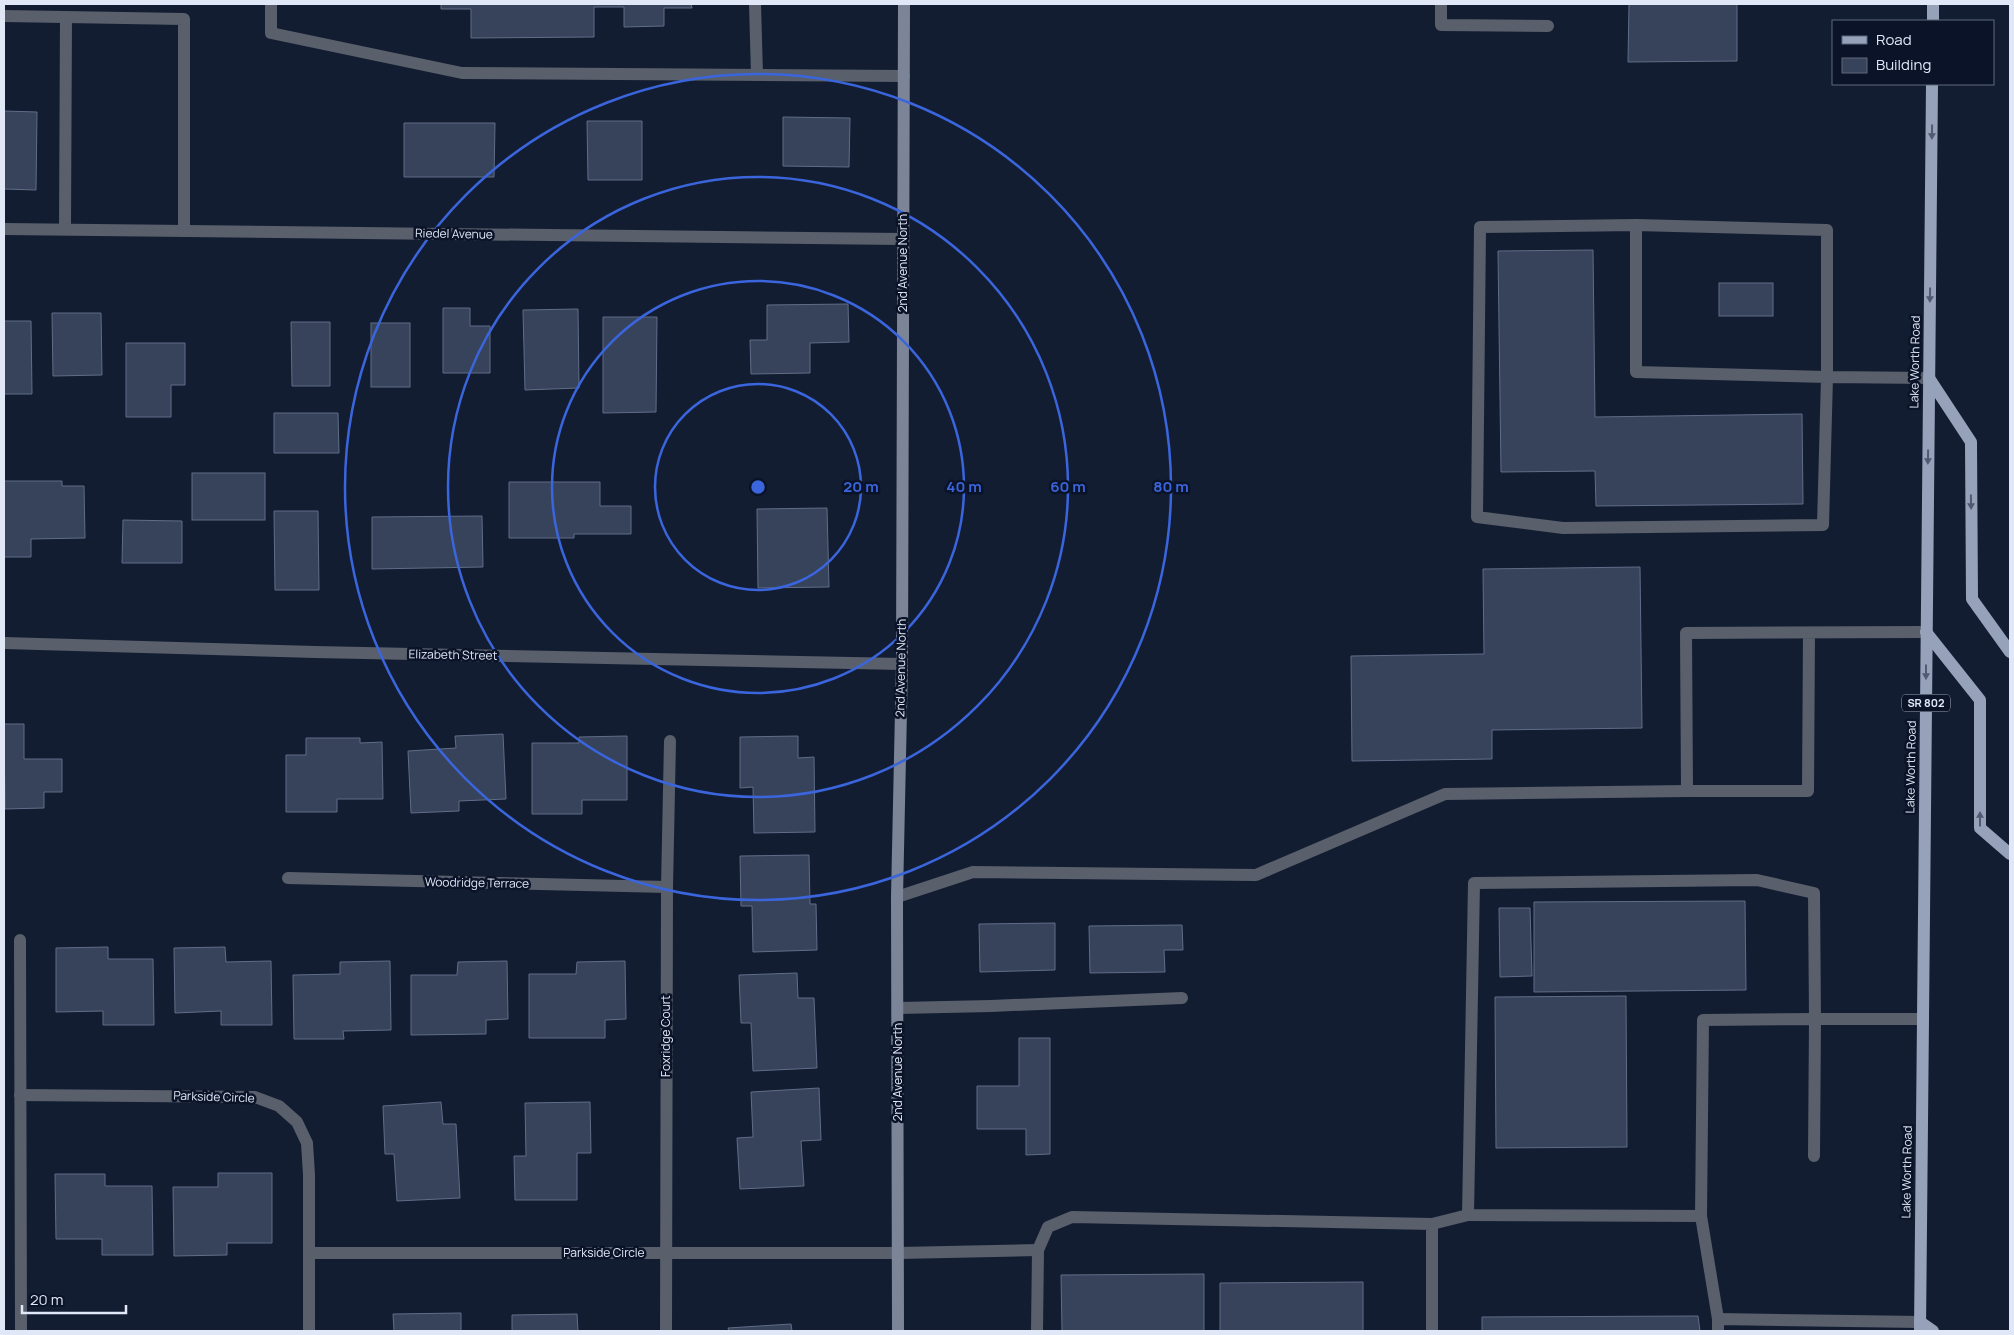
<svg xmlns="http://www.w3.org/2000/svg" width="2014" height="1335" viewBox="0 0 2014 1335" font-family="Manrope,sans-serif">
<rect width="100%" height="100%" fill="#131d32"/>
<g fill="#37435b" stroke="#606d87">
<path d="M441,4h250l1,4h-28v18l-40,1v-20h-30v30l-123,1v-29h-30z"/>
<path d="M1629,4h108v57l-109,1z"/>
<path d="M4,111l33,1 -1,78 -32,-1z"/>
<path d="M783,117l67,1 -1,49 -66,-1z"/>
<path d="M587,121h55v59h-54z"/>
<path d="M404,123h91l-1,54h-90z"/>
<path d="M1593,250l2,167 207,-3 1,90 -207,2 -1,-35 -94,1 -3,-221z"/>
<rect x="1719" y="283" width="54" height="33"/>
<path d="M848,304l1,38 -39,1v30l-59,1 -1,-34h17v-35z"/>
<path d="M443,308h27v18h20v47h-47z"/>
<path d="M578,309l1,79 -54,2 -2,-80z"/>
<path d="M52,313h49l1,62 -49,1z"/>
<path d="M603,317h54l-1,95 -53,1z"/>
<path d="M4,321h27l1,73h-28z"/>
<path d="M291,322h39v64h-38z"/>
<rect x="371" y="323" width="39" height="64"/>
<path d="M126,343h59v42h-14v32h-45z"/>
<path d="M274,413h64l1,40h-65z"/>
<rect x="192" y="473" width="73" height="47"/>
<path d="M4,481h58v5h22l1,52 -54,1v18h-27z"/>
<path d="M509,482h91v24h31v28h-57v4h-65z"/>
<path d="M827,508l2,79 -71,1 -1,-79z"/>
<path d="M274,511h44l1,79h-44z"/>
<path d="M482,516l1,51 -111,2v-52z"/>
<path d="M123,520l59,1v42h-60z"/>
<path d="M1640,567l2,161 -150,2v29l-140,2 -1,-105 133,-2 -1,-85z"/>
<path d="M4,724h20v35h38v33h-18v16l-39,1z"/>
<path d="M503,734l3,65 -47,2v10l-48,2 -3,-62 48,-3 -1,-12z"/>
<path d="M627,736v64h-45v14h-50v-71h47v-6z"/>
<path d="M798,736v22l16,-1 1,75 -61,1 -1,-46 -13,1v-51z"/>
<path d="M306,738h54v5l22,-1 1,57h-46v13h-51v-57h20z"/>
<path d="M809,855l1,49h6l1,46 -64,2 -1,-46h-11l-1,-50z"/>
<path d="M1745,901l1,89 -212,2v-90z"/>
<path d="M1499,908h31l2,68 -32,1z"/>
<path d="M1055,923v47l-75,2 -1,-48z"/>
<path d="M1182,925l1,25h-19l1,22 -75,1 -1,-47z"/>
<path d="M108,947v12h45l1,66h-51v-14l-47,1v-64z"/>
<path d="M225,947l1,15 45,-1 1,64h-51v-14l-46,2 -1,-65z"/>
<path d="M390,961l1,69 -48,1 1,8h-50l-1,-64 47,-1v-12z"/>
<path d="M507,961l1,58 -22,1v14l-75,1v-60h46l1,-13z"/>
<path d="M625,961l1,58 -21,1v18h-76v-64h47l1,-12z"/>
<path d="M797,973l1,25h16l3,70 -64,3 -2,-48h-10l-2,-48z"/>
<path d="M1626,996l1,151 -131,1 -1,-151z"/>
<path d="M1019,1038h31v116l-24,1v-26h-49v-43h42z"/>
<path d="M819,1088l2,52 -20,1 3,45 -64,3 -3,-51 16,-1 -2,-45z"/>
<path d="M441,1102l2,22h13l4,74 -63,3 -3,-47h-9l-2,-48z"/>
<path d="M590,1102l1,51h-14v47h-62l-1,-44h12l-1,-53z"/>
<path d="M218,1173h54v70h-45v12l-53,1 -1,-69h45z"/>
<path d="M55,1174h50v12h47l1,69h-51v-16h-46z"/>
<path d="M1204,1274v57h-142l-1,-56z"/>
<path d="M1363,1282v49h-143v-48z"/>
<path d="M461,1313v18h-67l-1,-17z"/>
<path d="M577,1314l1,17h-66v-16z"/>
<path d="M1698,1316l2,15h-218v-14z"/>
<path d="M791,1324l1,7h-63l-1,-3z"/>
</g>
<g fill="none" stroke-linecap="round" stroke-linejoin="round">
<g stroke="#595f6b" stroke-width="12">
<path d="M271,4v29l191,40 442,3"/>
<path d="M755,4l2,71"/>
<path d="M1441,4v21l107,1"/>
<path d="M4,16l180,3v212"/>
<path d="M1636,225v147l191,5 -4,148 -260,3 -86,-11 3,-290 156,-2 191,5v147l102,1"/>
<path d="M65,229l1,-212"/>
<path d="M1809,633l-1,158h-121l-1,-158 240,-1"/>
<path d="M897,897l76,-25 283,3 189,-81 242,-3"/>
<path d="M898,1008l93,-2 191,-8"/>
<path d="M1701,1216l-233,-1 6,-332 283,-3 57,13 1,126h108"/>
<path d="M1432,1224l36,-9"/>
<path d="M899,1253l139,-3"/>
<path d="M1718,1319l-17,-103 2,-196 112,-1 -1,137"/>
<path d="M1037,1331l1,-81 10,-23 24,-10 360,7v107"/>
<path d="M1718,1331v-12l202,3"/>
</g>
<g stroke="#595f6b" stroke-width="12">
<path d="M4,229l899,10"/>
<path d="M4,643l311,9 587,12"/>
<path d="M288,878l379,9"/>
<path d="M20,940l1,391"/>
<path d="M20,1095l235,2 24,9 18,16 10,21 2,32v156"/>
<path d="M310,1253h589"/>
<path d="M666,1331l1,-444 3,-146"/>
</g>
<path stroke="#7b8597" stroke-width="12" d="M898,1331l-1,-434 5,-233 2,-660"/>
<g stroke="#96a2ba" stroke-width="12">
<path d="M1933,21v-17"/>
<path d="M1929,378l42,64 1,157 38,53"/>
<path d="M1926,632l54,68v128l30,26"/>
<path d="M1920,1322l13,9"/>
<path d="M1920,1331l12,-1247"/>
</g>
</g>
<defs><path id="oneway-solid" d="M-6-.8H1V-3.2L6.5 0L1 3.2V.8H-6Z" transform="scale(1.25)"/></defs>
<g fill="#505a71">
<use href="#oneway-solid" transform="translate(1932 132) rotate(91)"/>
<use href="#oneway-solid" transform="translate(1930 295) rotate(91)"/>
<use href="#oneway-solid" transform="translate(1928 457) rotate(91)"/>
<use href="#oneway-solid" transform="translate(1971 502) rotate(89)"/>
<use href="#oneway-solid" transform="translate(1926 672) rotate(90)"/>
<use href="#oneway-solid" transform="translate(1980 819) rotate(-90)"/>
</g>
<g fill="none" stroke="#3a65dd" stroke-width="2.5">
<circle cx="758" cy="487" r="103"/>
<circle cx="758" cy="487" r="206"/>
<circle cx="758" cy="487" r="310"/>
<circle cx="758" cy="487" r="413"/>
</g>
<g text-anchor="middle" stroke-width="5" stroke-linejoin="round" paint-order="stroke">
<rect fill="#0a1328" stroke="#a0a8b9" stroke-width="1" x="1902" y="694.5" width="48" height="17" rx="4"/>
<g font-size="11" font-weight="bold" fill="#e0e8f7">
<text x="1926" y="707">SR 802</text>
</g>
<g font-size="12" fill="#e0e8f7" stroke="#0a1328">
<text transform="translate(454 234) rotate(1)" y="4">Riedel Avenue</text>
<text transform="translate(903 263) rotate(-90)" y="4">2nd Avenue North</text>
<text transform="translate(1915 362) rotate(-89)" y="4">Lake Worth Road</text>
<text transform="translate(453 655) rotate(1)" y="4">Elizabeth Street</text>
<text transform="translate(901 668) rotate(-89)" y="4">2nd Avenue North</text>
<text transform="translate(1911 767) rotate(-89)" y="4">Lake Worth Road</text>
<text transform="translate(477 883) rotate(1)" y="4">Woodridge Terrace</text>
<text transform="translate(666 1036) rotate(-90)" y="4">Foxridge Court</text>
<text transform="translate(898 1072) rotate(-90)" y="4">2nd Avenue North</text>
<text transform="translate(214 1097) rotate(2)" y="4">Parkside Circle</text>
<text transform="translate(1907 1172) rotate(-89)" y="4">Lake Worth Road</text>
<text x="604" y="1257">Parkside Circle</text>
</g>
</g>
<circle cx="758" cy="487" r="8" fill="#3a65dd" stroke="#0a1328" stroke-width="2.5"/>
<g font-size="15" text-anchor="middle" font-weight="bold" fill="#3a65dd" stroke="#0a1328" stroke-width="5" stroke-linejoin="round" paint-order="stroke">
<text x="861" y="492">20 m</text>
<text x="964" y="492">40 m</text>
<text x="1068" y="492">60 m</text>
<text x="1171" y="492">80 m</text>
</g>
<rect width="2014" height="1335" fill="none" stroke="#e0e8f7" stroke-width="10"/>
<rect x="1832" y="20" width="162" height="65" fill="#0a1328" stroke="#60687b"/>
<rect x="1842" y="36" width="25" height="8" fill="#96a2ba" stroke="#60687b"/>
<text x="1876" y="45" font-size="15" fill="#e0e8f7">Road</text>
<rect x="1842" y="58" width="25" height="15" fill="#37435b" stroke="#60687b"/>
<text x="1876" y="70" font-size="15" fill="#e0e8f7">Building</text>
<path d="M22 1305v8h104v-8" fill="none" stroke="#e0e8f7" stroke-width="2.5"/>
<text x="30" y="1305" font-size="15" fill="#e0e8f7" stroke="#0a1328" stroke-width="4" paint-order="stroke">20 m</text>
</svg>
